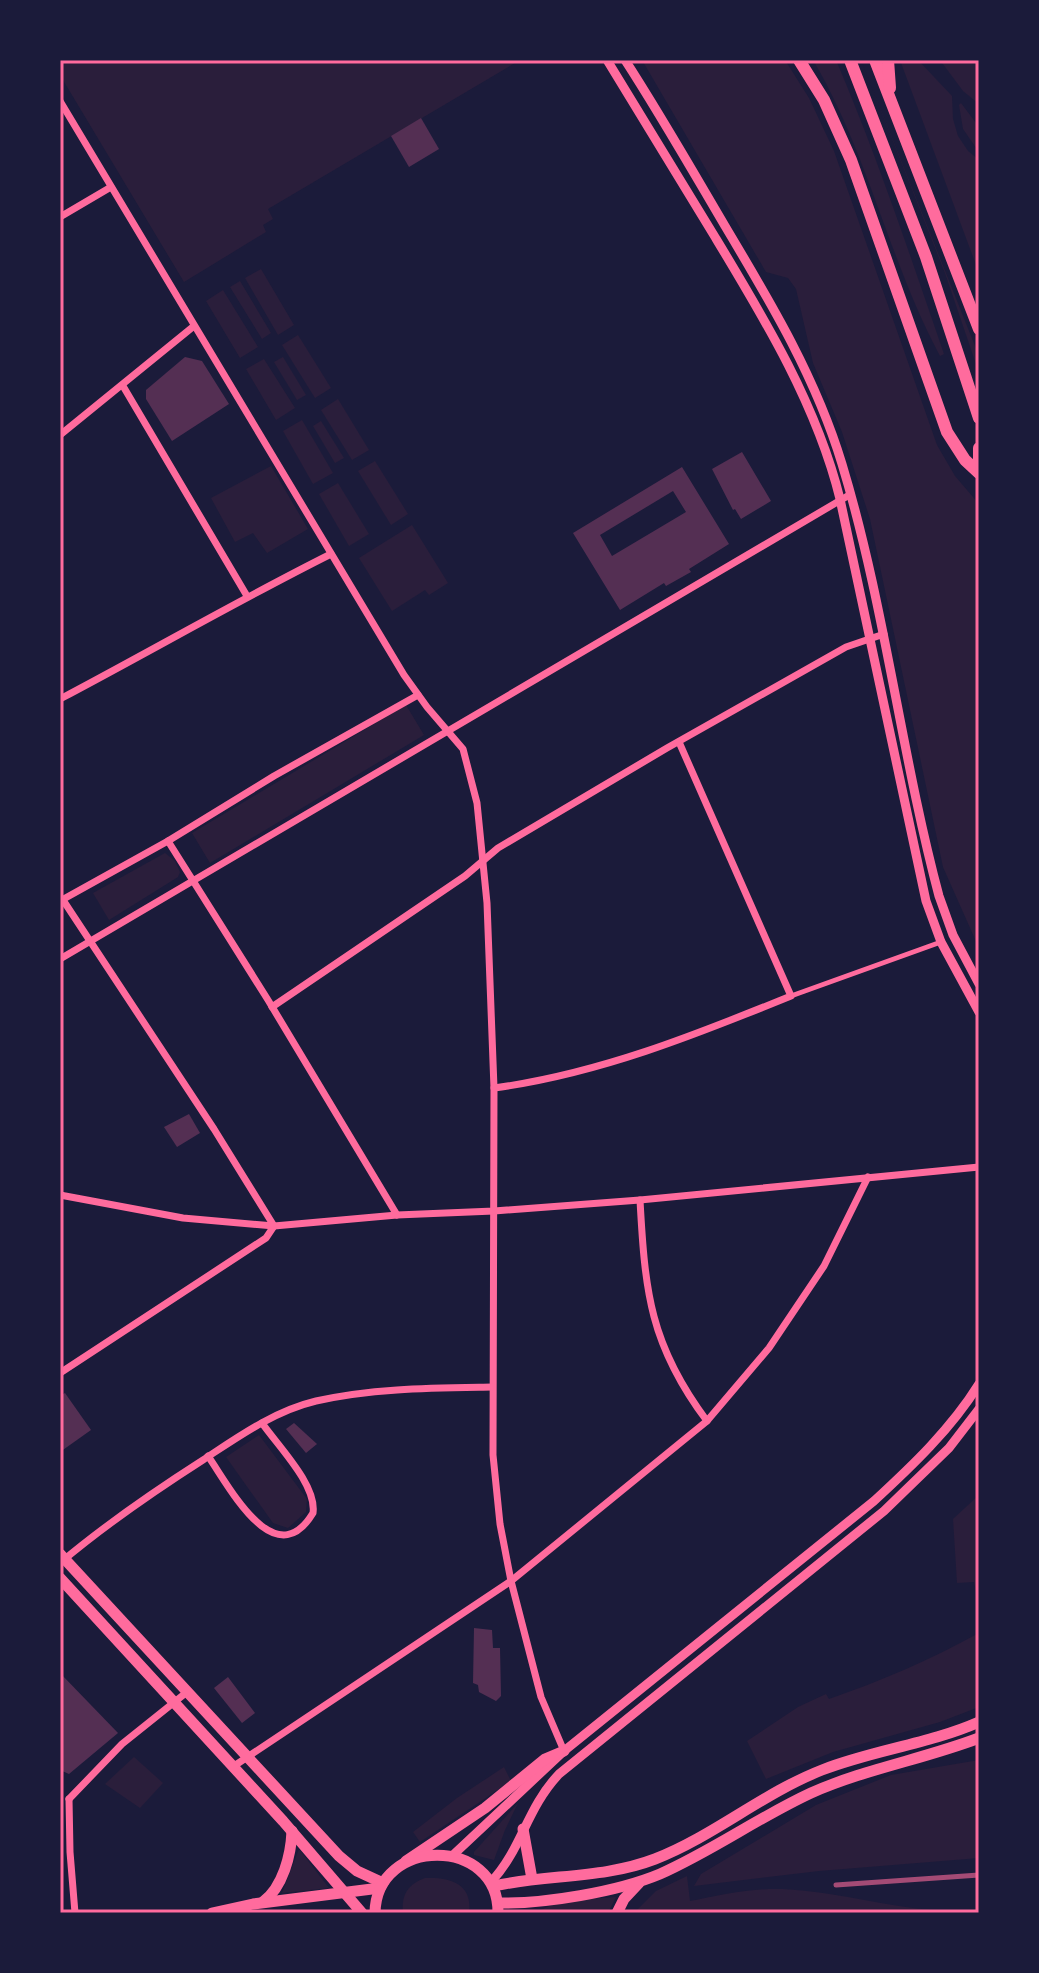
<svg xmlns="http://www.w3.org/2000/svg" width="1039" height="1973" viewBox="0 0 1039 1973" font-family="'Source Sans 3',sans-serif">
<rect width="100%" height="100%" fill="#1b1b3a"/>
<g fill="#2a1e3b">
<path d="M60,60h460l-252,149 5,10 -10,6 3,7 -82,50 -124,-207z"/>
<path d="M642,60h143l24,38 25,53 103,294 18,31 24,28v444l-36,-81 -73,-348 -28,-87 -29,-69 -17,-74 -8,-11 -22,-6z"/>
<path d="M813,60h23c41,96 74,195 108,294l-4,2c-51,-95 -72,-203 -127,-296z"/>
<path d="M861,60l118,296v17l-34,-100z"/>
<path d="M900,60h18l34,36 1,23 5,17 10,15 11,9v113z"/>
<path d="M940,60h39v44l-16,-13z"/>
<path d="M961,103l18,24v25l-16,-23 -4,-24z"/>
<path d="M261,269l33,56 -16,10 -33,-57z"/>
<path d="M240,281l31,52 -9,6 -32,-52z"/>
<path d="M223,290l35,57 -18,11 -34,-57z"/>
<path d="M298,335l33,53 -16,10 -33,-53z"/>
<path d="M283,357l23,38 -9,5 -23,-38z"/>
<path d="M264,359l31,49 -19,12 -30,-51z"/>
<path d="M338,399l31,51 -17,10 -31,-50z"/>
<path d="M302,420l31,53 -20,11 -30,-53z"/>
<path d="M321,421l23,37 -9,5 -22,-37z"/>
<path d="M375,461l33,53 -17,11 -33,-54z"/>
<path d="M271,466l37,63 -41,24 -14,-20 -18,9 -24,-44z"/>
<path d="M338,483l31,51 -20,12 -30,-52z"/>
<path d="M412,525l36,58 -19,12 -4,-5 -33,21 -33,-53z"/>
<path d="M406,705l18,30 -214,128 -18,-30z"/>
<path d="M165,853l10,8 5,11 -2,5 -69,43 -16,-27z"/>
<path d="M259,1435l48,64 -1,13 -18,16 -15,-5 -47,-66z"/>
<path d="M979,1495v111l-5,-24 -17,1 -4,-64z"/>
<path d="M979,1633v74l-39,15 -107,30 -67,27 -19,-38 51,-34 28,-13 3,5c52,-18 101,-39 150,-66z"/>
<path d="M134,1757l29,26 -23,25 -35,-24z"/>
<path d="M979,1760v98l-160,13 -125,15 7,-12 115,-69 75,-30z"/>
<path d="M504,1767l7,14 -91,61 -7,-10 44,-34z"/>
<path d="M518,1803l-13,27 -11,30 -20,-5v-3z"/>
<path d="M299,1849l30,39 -47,5z"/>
<path d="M687,1876l3,25c31,-6 61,-13 92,-12 67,3 130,27 197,21v3h-345l22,-22z"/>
<path d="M425,1878c24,-1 48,5 44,35h-66c-2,-18 5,-29 22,-35z"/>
<path d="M616,1897l-8,16h-71c20,-15 56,-14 79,-16z"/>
</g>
<g fill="#542f53" fill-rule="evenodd">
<path d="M421,118l18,31 -30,18 -18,-31z"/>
<path d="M185,357l17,4 27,43 -57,37 -26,-42v-9z"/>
<path d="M742,452l29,49 -30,18 -6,-10 -2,1 -21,-41z"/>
<path d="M682,467l47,77 -40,25 2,3 -25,14 -2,-3 -44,27 -47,-77zM673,491l13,21 -74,44 -12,-21z"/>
<path d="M189,1114l11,19 -23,14 -13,-20z"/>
<path d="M65,1393l26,37 -31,22v-56z"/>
<path d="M294,1423l23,21 -11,9 -20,-24z"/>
<path d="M474,1628l18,2 1,18h7l1,48 -5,5 -17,-9 -1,-7 -5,-2z"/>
<path d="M60,1673l58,60 -49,41 -9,-4z"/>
<path d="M228,1677l27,36 -13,10 -28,-35z"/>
</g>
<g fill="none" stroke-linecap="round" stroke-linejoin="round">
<path stroke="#ff6b9d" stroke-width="5" d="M791,996l150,-54"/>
<g stroke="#ff6b9d" stroke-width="7">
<path d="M60,101l344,574 23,32 36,42 14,54 10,100 7,185 -1,367 7,69 11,57 30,116 23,54"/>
<path d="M60,217l51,-30"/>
<path d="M123,386l124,210"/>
<path d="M60,435l134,-109"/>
<path d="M60,699c91,-48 179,-99 271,-145"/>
<path d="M168,841l100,159 129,215"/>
<path d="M60,901l108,-60 106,-65 144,-81"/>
<path d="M60,959l791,-465"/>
<path d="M272,1007l193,-131 33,-28 169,-100 179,-101 38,-13"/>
<path d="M494,1088c104,-14 201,-53 297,-92l-112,-254"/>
<path d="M60,1195l123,23 91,8 123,-11 97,-4 146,-11 339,-33"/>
<path d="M640,1200c5,92 10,145 67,221"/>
<path d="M60,1373l206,-135 8,-12 -60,-97 -151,-229"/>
<path d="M208,1456c21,30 67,120 105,57 4,-28 -35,-67 -51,-90"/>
<path d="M60,1563c45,-38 93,-71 143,-103 35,-23 71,-49 113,-59 57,-13 118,-13 176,-14"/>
<path d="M234,1766l277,-185 196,-160 62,-73 55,-82 44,-89"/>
<path d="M69,1799l53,-55 65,-52"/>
<path d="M69,1799l1,53 5,61"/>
</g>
<g stroke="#ff6b9d" stroke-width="9">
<path d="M607,60c36,59 72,118 108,177 49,81 102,168 125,262l86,402 15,41 38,70"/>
<path d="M625,60c35,54 67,110 100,166 46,77 91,152 117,238 43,142 59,290 97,432l14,39 26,49"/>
<path d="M452,1856l112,-105 310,-250c38,-35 77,-72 105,-117"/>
<path d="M491,1882c31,-33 35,-73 68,-108l325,-263 65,-63 30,-39"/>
</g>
<g stroke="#ff6b9d" stroke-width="11">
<path d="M60,1554l279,302 18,15 26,12"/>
<path d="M60,1578l223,243 79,92"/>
<path d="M523,1829l9,50"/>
<path d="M406,1861l79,-53 60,-49 19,-8"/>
<path d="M494,1886c54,-12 109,-7 161,-27 59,-23 108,-66 167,-89 51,-20 107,-26 157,-48"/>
<path d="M263,1902c20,-15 28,-47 29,-71"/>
<path d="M498,1903c46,1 119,-11 162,-29 52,-23 99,-57 151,-81 54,-24 113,-34 168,-55"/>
<path d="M212,1913l41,-9 127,-16"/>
<path d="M375,1913c1,-77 124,-77 123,0"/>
<path d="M617,1913l7,-14 15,-16"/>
</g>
<g stroke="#ff6b9d" stroke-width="12">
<path d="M799,60l25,40 27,60 96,272 18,28 14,13"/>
<path d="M850,60l76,197 53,161"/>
<path d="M875,60l104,269"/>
<path d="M888,60l2,28"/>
<path d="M979,448v21"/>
</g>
<path stroke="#a44b75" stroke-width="5" d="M836,1885l143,-10"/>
</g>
<rect width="1039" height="1973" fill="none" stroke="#1b1b3a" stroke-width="124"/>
<rect x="62" y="62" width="915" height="1849" fill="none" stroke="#ff6b9d" stroke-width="3"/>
</svg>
